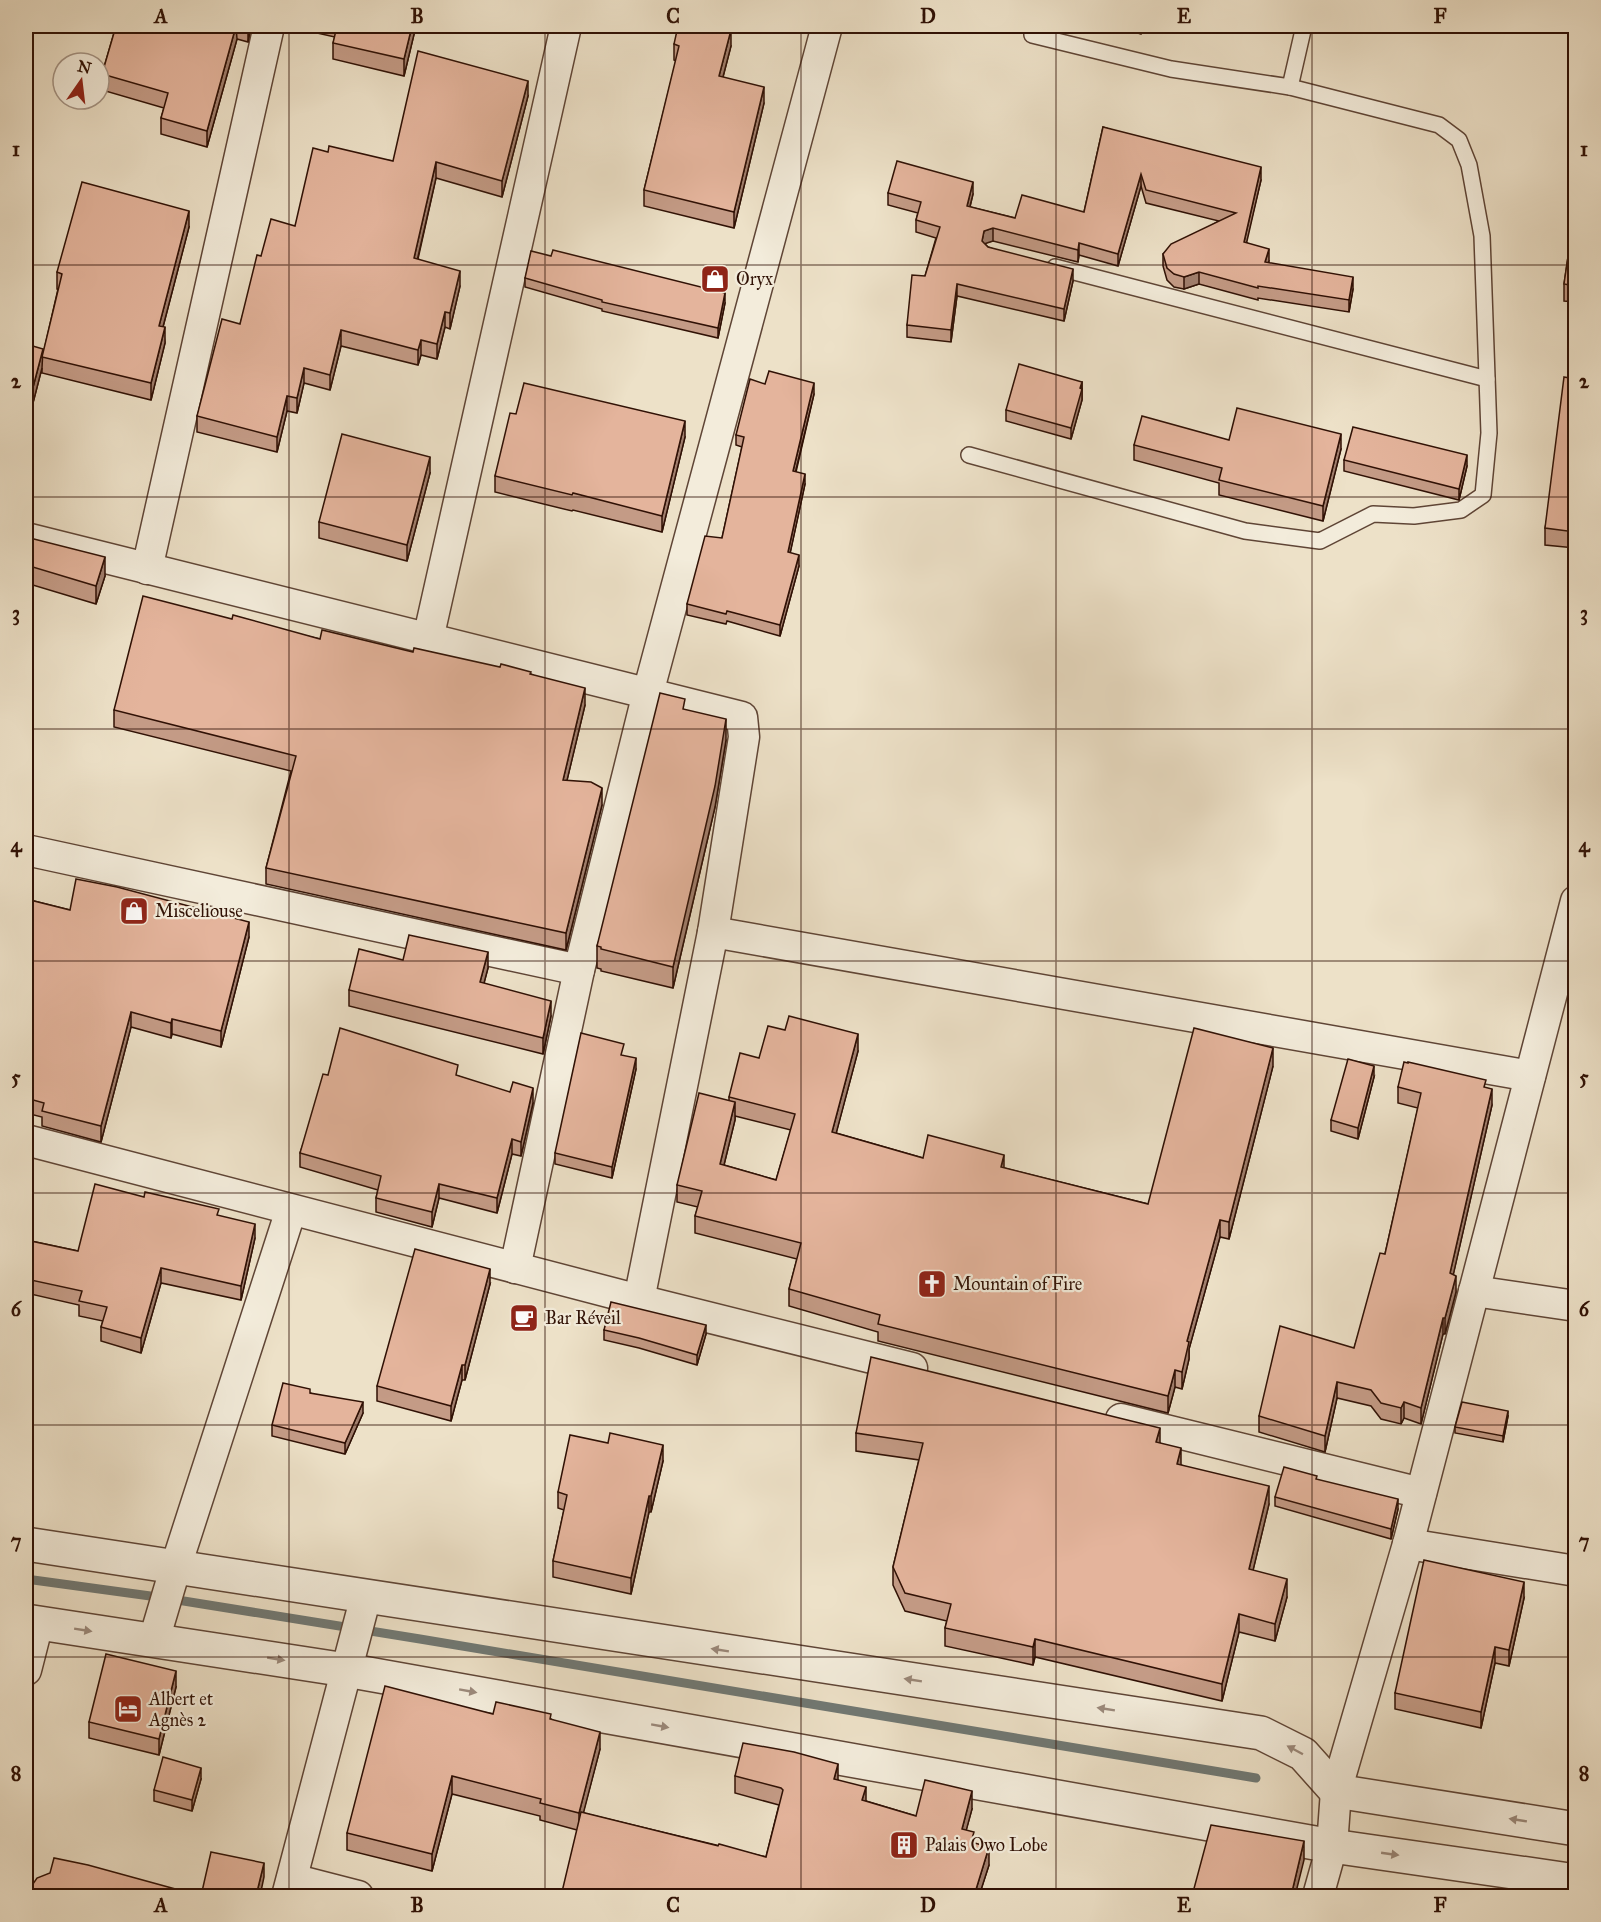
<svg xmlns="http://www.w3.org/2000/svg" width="1601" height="1922" viewBox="0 0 1601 1922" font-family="'IM FELL Great Primer',serif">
<rect width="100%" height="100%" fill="#ede1c8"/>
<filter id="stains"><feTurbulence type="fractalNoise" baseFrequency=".00333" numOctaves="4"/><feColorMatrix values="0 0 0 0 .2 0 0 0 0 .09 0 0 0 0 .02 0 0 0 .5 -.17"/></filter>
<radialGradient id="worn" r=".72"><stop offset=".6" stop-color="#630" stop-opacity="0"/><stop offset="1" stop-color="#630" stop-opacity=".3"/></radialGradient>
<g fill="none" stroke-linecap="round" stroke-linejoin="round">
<path stroke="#707873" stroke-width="9" d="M26,1579l139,19 255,41 836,139"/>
<g stroke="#5f4536" stroke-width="18">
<g id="service">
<path d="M1290,87l14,-61"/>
<path d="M1055,267l432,112"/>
<path d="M969,455l276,76 75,10 53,-27 41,2 47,-6 22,-15 6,-62 -7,-197 -13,-71 -10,-25 -20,-15 -149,-38 -119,-18 -139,-34 2,-9"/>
</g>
</g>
<g stroke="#5f4536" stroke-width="33">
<g id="minor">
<path d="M26,538l716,179 2,20 -31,195 -74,368"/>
<path d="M147,569l122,-543"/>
<path d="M428,639l138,-613"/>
<path d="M26,850l553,120"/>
<path d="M713,932l817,144"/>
<path d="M26,1140l613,160 273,68"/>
<path d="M515,1268l64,-298 69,-277 179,-667"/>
<path d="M1474,1291l102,15"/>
<path d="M1121,1419l300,74"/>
<path d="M1408,1544l168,27"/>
<path d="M154,1640l22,-74 115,-356"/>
<path d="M26,1670l12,-47"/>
<path d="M292,1879l66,17"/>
<path d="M287,1896l79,-300"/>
<path d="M1318,1896l14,-50 4,-55 72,-247 168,-643"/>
</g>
</g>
<g stroke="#5f4536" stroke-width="36">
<g id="tertiary">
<path d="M26,1544l1235,189 42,21 33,37 240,38"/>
<path d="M26,1621l320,49 986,176 244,35"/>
</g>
</g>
<use href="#service" stroke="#f3ecdb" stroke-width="15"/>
<use href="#minor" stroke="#f3ecdb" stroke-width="30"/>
<use href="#tertiary" stroke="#f3ecdb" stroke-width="33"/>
</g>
<g fill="#c49b86" stroke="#301105" stroke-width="1.5" fill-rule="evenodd">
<path d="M116,26h135l-3,16 -11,-3 -30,108 -46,-13v-16l3,-10 -62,-18v-16z"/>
<path d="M286,26h130l-12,50 -71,-17v-16l2,-6z"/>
<path d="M1115,26h28l-2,8z"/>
<path d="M674,44l57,2 -8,31 41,26 -30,125 -90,-22v-16l32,-129 -2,-1z"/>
<path d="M528,96l-26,101 -66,-19 -18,81 42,27 -10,43 -5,-2 -8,32 -16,-4 -3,10 -77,-19 -11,44 -26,-7 -7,30 -10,-2 -10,41 -80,-20v-16l43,-92 21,-68 34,-30 33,-74 65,9z"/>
<path d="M1103,127l158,53 -15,62 23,19 -1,2 85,26 -4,23 -91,-14v2l-59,-16 -15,5 -10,-2 -7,-7 -4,-14v-12l56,-33 -73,-18 -5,-17 -23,80 -39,-11 -1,7 -85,-21 -9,2 4,4 85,34 -9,40 -107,-25 -6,46 -44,-5v-12l18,-49 11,-38 -20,-6v-12l2,-7 -30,-8v-12l85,1 -3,13 45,11 69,-6z"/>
<path d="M1575,209v93l-11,-1v-17z"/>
<path d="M189,227l-26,100 2,16 -14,57 -109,-27v-5l-16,62 32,-141h-1v-17z"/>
<path d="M525,278l200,25 -7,35 -116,-27v-2l-77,-22z"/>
<path d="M1575,379v169l-30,-3v-17z"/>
<path d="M1082,382v18l-11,39 -65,-18v-11z"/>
<path d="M765,384l49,10 -18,78 9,12 -15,69 9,13 -19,70 -53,-15 -1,3 -39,-9v-11l35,-66 20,-91 -6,-2v-10z"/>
<path d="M516,414l169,23 -23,95 -89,-22 -1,1 -77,-19v-16z"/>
<path d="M1229,440l112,9 -18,72 -104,-26v-12l-85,-23v-15z"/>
<path d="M1344,460l123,6 -8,34 -115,-29z"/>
<path d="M430,473l-23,88 -88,-23v-16z"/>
<path d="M26,537l79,39 -9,28 -70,-21z"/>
<path d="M232,619l88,20 93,13 118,22 54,31 -18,75 35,25 -36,145 -300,-66v-16l25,-97 -177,-44v-17z"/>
<path d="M685,710l41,30 -11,67 -42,181 -72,-17v-2l-4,-1v-22z"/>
<path d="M26,899l44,11 179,27 -28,110 -49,-13 -1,4 -40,-11 -30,115 -59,-16v-9l-16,-4z"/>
<path d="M403,960l85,8 -4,15 67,33 -8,38 -194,-48v-16z"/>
<path d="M858,1051l-22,82 87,25 81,10 144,36 125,-138 -44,173 -9,-2 -31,112v10l-7,30 -7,-2 -7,26 -290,-72v-9l-89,-26v-17l8,-30 -102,-26v-17l3,-9 -21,-5v-17l52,-84v-4l30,-39zM735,1116l56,14 -15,50 -52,-15 11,-45z"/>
<path d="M624,1056l12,13 -24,109 -57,-14v-11z"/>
<path d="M328,1075l130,1 75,27 -12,53 -9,-2 -15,59 -58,-15 -7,29 -56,-15v-14l2,-8 -78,-23v-14z"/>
<path d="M1374,1077l-16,62 -27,-8v-11z"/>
<path d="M1398,1087l88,1 6,17 -39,170 3,17 -11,42h-2l-22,90 -17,-6 -3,6 -20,-5 -10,-13 -34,-8 -12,54 -66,-20v-16l95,-68 31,-94 33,-146 -20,-5z"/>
<path d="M219,1216l36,22 -14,62 -80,-17 -20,70 -40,-12v-14l2,-6 -24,-5v-11l-53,-12v-53l52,11z"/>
<path d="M490,1284l-25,96h-3l-11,41 -74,-20v-15z"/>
<path d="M604,1330l102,4 -9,31 -58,-17 -35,-8z"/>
<path d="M310,1393l53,20 -18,41 -73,-18v-11z"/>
<path d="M1508,1416l-5,26 -48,-9v-6z"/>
<path d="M856,1433l304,10 21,22 88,39 -16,66 34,27 -12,44 -36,-9 -17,69 -187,-44 -2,8 -88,-19v-18l2,-7 -42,-10 -12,-26v-18l26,-107 -63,-9z"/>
<path d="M663,1461l-12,51h-2l-18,82 -78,-17v-16l11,-51 -6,-2v-16z"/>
<path d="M1317,1480l81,29 -7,30 -116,-33v-9z"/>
<path d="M1524,1598l-15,68 -14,-3 -14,65 -86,-19v-16z"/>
<path d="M176,1687l-17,68 -70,-17v-16z"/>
<path d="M493,1714l58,5 49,30 -17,64 183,44 13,-52 -44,-12v-17l103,4 28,21 50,15 56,-7 -6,21 23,35 -10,31 -402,-66 -37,-10v-4l-88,-22 -20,77 -85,-21v-17z"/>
<path d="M201,1779l-9,32 -38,-10v-11z"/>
</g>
<g fill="#a07e6d" stroke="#301105" stroke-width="1.5">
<path d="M236,26l1,13 -30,108v-16z"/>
<path d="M248,26h3l-3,16z"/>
<path d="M412,26h4l-12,50v-17z"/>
<path d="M731,30v16l-12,46v-16z"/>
<path d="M528,81v15l-26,101v-16z"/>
<path d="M764,87v16l-30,125v-16z"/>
<path d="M436,162v16l-22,96v-16z"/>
<path d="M1261,167v13l-17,74v-12z"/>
<path d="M1141,174v12l-23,80v-12z"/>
<path d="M973,182v12l-6,24v-12z"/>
<path d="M189,211v16l-30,115v-16z"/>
<path d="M993,228v13l-9,3 -2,-3 2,-10z"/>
<path d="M1079,243v12l-1,7v-12z"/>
<path d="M1269,249v12l-4,13v-12z"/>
<path d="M1073,269v12l-9,40v-12z"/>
<path d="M460,271v15l-10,43v-16z"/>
<path d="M1199,272v12l-15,5v-12z"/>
<path d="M1353,277v12l-4,23v-12z"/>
<path d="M957,284v12l-6,46v-12z"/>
<path d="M725,293v10l-7,35v-10z"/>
<path d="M445,312v15l-8,32v-15z"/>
<path d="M165,327v16l-14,57v-17z"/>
<path d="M341,330v16l-11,44v-15z"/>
<path d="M421,340v15l-3,10v-15z"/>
<path d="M43,349l-1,19 -16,62v-16z"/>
<path d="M304,368v15l-7,30v-15z"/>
<path d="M1082,382v18l-11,39v-11z"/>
<path d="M814,383v11l-21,88v-11z"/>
<path d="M287,396v15l-10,41v-15z"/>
<path d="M685,421v16l-23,95v-16z"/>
<path d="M1341,434v15l-18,72v-15z"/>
<path d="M1467,455v11l-8,34v-11z"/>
<path d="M430,457v16l-23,88v-16z"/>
<path d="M805,474v10l-17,79v-11z"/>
<path d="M799,555v11l-19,70v-11z"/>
<path d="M105,557v19l-9,28v-18z"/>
<path d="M585,688v17l-22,92v-17z"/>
<path d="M726,719v21l-11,67 -42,181v-21z"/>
<path d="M602,788v17l-36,145v-17z"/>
<path d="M249,922v15l-28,110v-16z"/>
<path d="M488,952v16l-8,30v-16z"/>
<path d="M551,1001v15l-8,38v-16z"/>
<path d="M131,1012v15l-30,115v-16z"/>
<path d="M172,1019v15l-1,4v-15z"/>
<path d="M858,1034v17l-26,98v-17z"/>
<path d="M1273,1048v18l-44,173v-17z"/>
<path d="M636,1058v11l-24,109v-11z"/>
<path d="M1374,1066v11l-16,62v-11z"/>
<path d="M533,1088v15l-12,53v-14z"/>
<path d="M1492,1089v16l-42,184v-16z"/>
<path d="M735,1102v18l-15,61v-17z"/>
<path d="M512,1139v15l-15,59v-15z"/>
<path d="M1004,1155v17l-3,-5z"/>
<path d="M439,1184v14l-7,29v-15z"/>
<path d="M1220,1220v17l-31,112v10l-7,30v-17l5,-31z"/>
<path d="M255,1224v14l-14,62v-14z"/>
<path d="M161,1268v15l-20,70v-15z"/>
<path d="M490,1269v15l-25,96v-15z"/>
<path d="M1456,1276v16l-11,42v-16z"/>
<path d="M1443,1318v16l-22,90v-16z"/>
<path d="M706,1325v9l-9,31v-10z"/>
<path d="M462,1365v15l-11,41v-15z"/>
<path d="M1175,1370v17l-7,26v-17z"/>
<path d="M1337,1382v16l-12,54v-16z"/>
<path d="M363,1402v11l-18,41v-11z"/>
<path d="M1404,1402v16l-3,6v-16z"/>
<path d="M1508,1411v5l-5,26v-6z"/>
<path d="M1160,1428v18l-4,-4z"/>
<path d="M663,1445v16l-12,51v-16z"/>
<path d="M1181,1448v18l-4,-2z"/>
<path d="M1269,1486v18l-20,83v-18z"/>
<path d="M649,1496v16l-18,82v-16z"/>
<path d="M1398,1499v10l-7,30v-10z"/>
<path d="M1287,1579v18l-12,44v-17z"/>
<path d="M1524,1582v16l-15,68v-16z"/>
<path d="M1239,1614v18l-17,69v-17z"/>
<path d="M1035,1639v18l-2,8v-18z"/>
<path d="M1495,1647v16l-14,65v-16z"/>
<path d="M176,1671v16l-17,68v-16z"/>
<path d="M600,1732v17l-21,81v-17z"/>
<path d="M838,1764v17l-4,-2z"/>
<path d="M201,1768v11l-9,32v-11z"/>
<path d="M452,1776v18l-20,77v-17z"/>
<path d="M866,1787v18l-4,-5z"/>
<path d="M972,1791v18l-10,37v-17z"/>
<path d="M1304,1841v19l-9,36h-4z"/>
<path d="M989,1847v18l-10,31h-5z"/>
<path d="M264,1863v14l-4,19h-4z"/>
</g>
<g fill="#e4b49c" stroke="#301105" stroke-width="1.5">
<path d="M116,26h120l-29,105 -46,-13 7,-25 -66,-19z"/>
<path d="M337,26h75l-8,33 -71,-16z"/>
<path d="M678,26h35l18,4 -12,46 45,11 -30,125 -90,-22 35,-144 -5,-2z"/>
<path d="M418,51l110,30 -26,100 -66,-19 -22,96 46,13 -10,42 -5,-1 -8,32 -16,-4 -3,10 -77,-20 -11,45 -26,-7 -7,30 -10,-2 -10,41 -80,-21 25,-97 18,5 17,-69 4,1 10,-37 24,7 18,-78 15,4 1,-6 64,15z"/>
<path d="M1103,127l158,40 -17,75 25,7 -4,13 88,15 -4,23 -91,-14v2l-59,-16 -15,5 -10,-3 -7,-6 -4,-14 8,-10 65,-31 -90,-23 -5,-16 -23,80 -39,-11 -1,7 -85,-22 -9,3 -2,10 6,6 85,22 -9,40 -107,-25 -6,46 -44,-5 5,-50 13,1 15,-49 -24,-7 5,-18 -33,-9 9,-32 76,21 -6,24 48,12 7,-23 62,17z"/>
<path d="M82,182l107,29 -30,115 6,1 -14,56 -109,-26 20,-83 -5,-2z"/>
<path d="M1575,209v77l-11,-2z"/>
<path d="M553,250l172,43 -7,35 -116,-26v-2l-77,-22 6,-27 20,5z"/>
<path d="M26,344l17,5 -17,65z"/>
<path d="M1019,364l63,18 -2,6 2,1 -11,39 -65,-18z"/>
<path d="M769,371l45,12 -21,88 12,3 -17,78 11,3 -19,70 -53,-14 -1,3 -39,-10 18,-68 17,2 22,-101 -8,-2 14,-56 15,5z"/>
<path d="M1564,377l11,2v153l-30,-4z"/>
<path d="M524,383l161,38 -23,95 -89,-23 -1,2 -77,-19 15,-63 6,1z"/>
<path d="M1237,408l104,26 -18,72 -104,-26 3,-12 -88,-23 8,-29 87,24z"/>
<path d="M1353,427l114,28 -8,34 -115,-29z"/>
<path d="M342,434l88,23 -23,88 -88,-23z"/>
<path d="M26,537l79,20 -9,29 -70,-21z"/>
<path d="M143,596l89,23 1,-4 87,24 2,-9 91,22 1,-4 86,19 1,-3 30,8 -1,2 55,14 -22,92 28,2 11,6 -36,145 -300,-65 30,-112 -182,-46z"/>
<path d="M660,693l25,6 -2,10 43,10 -11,67 -42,181 -72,-18v-2l-4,-1z"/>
<path d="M76,879l41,8 132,35 -28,109 -49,-12 -1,4 -40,-11 -30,114 -59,-15 2,-8 -18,-5v-199l44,11z"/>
<path d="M409,935l79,17 -8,30 71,19 -8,37 -194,-48 10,-41 44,11z"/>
<path d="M789,1016l69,18 -26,98 91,26 5,-23 76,20 -3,12 147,37 46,-176 79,20 -44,174 -9,-2 -33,121 2,1 -7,30 -7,-2 -7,26 -290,-72 2,-9 -91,-26 12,-46 -106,-27 7,-25 -25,-6 22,-92 36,9 -15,62 56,16 19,-66 -66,-17 11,-44 19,5 9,-32 17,4z"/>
<path d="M340,1028l118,37 -2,10 54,17 3,-10 20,6 -12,54 -9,-3 -15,59 -58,-14 -7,28 -56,-14 5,-22 -81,-23 23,-79 5,1z"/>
<path d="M581,1033l43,11 -3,11 15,3 -24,109 -57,-14z"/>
<path d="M1348,1059l26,7 -16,62 -27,-8z"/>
<path d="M1404,1062l4,1v-1l78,18 -2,7 8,2 -42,184 6,3 -11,42h-2l-22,90 -17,-6 -3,6 -20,-5 -10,-13 -34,-8 -12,54 -66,-20 21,-90 74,22 26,-95 5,1 36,-161 -23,-6z"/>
<path d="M95,1184l49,13 1,-5 74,17 -2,6 38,9 -14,62 -80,-18 -20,70 -40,-11 6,-20 -28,-6 3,-10 -56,-12v-39l52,11z"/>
<path d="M415,1249l75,20 -25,96h-3l-11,41 -74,-20z"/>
<path d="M611,1302l95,23 -9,30 -58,-17 -35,-8z"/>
<path d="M871,1357l289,71 -4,14 25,6 -4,16 92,22 -20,83 38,10 -12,45 -36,-10 -17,70 -187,-45 -2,8 -88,-19 6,-24 -46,-11 -12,-26 30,-124 -67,-10z"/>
<path d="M283,1383l27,6v4l53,9 -18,41 -73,-18z"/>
<path d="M1462,1402l46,9 -5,25 -48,-9z"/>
<path d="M610,1433l53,12 -12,51h-2l-18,82 -78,-17 14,-66 -9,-3 12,-57 38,8z"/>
<path d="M1284,1467l33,9 -1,3 82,20 -7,30 -116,-32z"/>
<path d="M1424,1560l100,22 -15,68 -14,-3 -14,65 -86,-19z"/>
<path d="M106,1654l70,17 -17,68 -70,-17z"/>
<path d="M385,1686l108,28 3,-12 55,12 -1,5 50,13 -21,81 -39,-10 1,-4 -89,-23 -20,78 -85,-21z"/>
<path d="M743,1743l51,9 44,12 -4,15 32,8 -4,13 54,16 9,-36 47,11 -10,38 12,3 -3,10 18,5 -15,49h-413l20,-84 137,34 1,-2 47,13 17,-67 -2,-2 -46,-12z"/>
<path d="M163,1757l38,11 -9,32 -38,-10z"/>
<path d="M1211,1825l93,16 -13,55h-99z"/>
<path d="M211,1852l53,11 -8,33h-230v-2l11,-16 13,-5 4,-15 34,7 113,31z"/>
<path d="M1470,1894l16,2h-17z"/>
</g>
<defs><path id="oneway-solid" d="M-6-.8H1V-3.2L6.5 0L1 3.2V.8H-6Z" transform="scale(1.5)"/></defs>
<g fill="#9b897b">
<use href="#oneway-solid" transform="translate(83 1630) rotate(9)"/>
<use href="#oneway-solid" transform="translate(720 1650) rotate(-171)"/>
<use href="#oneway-solid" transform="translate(276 1659) rotate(9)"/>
<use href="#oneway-solid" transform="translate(913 1680) rotate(-171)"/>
<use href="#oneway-solid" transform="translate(468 1691) rotate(10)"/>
<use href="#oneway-solid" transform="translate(1106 1709) rotate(-171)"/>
<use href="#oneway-solid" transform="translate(660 1726) rotate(10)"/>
<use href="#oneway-solid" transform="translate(1295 1750) rotate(-152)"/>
<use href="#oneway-solid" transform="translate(1518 1820) rotate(-171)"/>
<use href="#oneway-solid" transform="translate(1390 1854) rotate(8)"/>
</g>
<path fill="none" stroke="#301105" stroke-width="1.5" stroke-opacity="0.55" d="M289,26v1870M545,26v1870M801,26v1870M1056,26v1870M1312,26v1870M26,265h1550M26,497h1550M26,729h1550M26,961h1550M26,1193h1550M26,1425h1550M26,1657h1550"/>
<defs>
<g id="shop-square" transform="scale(1.5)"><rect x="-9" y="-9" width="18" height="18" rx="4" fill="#8f2418" stroke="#f3ecdb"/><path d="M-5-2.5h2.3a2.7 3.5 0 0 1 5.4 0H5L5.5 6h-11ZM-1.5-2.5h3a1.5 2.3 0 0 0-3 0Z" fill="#fff"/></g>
<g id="church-square" transform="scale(1.5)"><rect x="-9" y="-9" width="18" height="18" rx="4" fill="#8f2418" stroke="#f3ecdb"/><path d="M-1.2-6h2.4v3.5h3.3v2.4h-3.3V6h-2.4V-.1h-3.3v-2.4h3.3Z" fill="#fff"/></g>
<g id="cafe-square" transform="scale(1.5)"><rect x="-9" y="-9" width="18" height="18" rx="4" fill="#8f2418" stroke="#f3ecdb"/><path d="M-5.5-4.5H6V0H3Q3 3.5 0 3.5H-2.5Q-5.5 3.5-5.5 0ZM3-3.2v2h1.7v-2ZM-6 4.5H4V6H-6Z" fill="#fff"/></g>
<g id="hotel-square" transform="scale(1.5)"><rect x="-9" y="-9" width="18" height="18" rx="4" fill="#8f2418" stroke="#f3ecdb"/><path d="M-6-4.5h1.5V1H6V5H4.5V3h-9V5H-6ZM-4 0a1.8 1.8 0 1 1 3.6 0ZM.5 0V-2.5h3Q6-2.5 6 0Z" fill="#fff"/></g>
<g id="building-square" transform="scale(1.5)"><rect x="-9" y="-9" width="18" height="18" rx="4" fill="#8f2418" stroke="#f3ecdb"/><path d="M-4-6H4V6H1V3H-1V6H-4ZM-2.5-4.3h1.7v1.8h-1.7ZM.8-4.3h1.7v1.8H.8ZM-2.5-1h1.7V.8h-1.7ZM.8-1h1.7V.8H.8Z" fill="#fff"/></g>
</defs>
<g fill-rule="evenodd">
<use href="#shop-square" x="715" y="279"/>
<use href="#shop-square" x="134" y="911"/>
<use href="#church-square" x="932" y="1284"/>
<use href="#cafe-square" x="524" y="1318"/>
<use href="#hotel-square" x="128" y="1709"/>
<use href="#building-square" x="904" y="1845"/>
</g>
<g text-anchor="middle" stroke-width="4.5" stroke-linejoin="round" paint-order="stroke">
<g font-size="18" fill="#301105" stroke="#f3ecdb" text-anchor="start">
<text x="736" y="285">Oryx</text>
<text x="155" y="917">Misceliouse</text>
<text x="953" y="1290">Mountain of Fire</text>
<text x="545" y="1324">Bar Réveil</text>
<text x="149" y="1705">Albert et<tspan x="149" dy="21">Agnès 2</tspan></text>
<text x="925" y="1851">Palais Owo Lobe</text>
</g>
</g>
<rect width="1601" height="1922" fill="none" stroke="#ede1c8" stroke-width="66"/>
<g transform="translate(81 81) rotate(14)"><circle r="28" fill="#f3ecdb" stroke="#a59485" stroke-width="1.5"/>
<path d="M0-4.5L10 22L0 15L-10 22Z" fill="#8f2418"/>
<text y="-9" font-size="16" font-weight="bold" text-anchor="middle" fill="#301105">N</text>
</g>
<rect x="33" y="33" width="1535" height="1856" fill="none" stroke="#301105" stroke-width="2"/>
<g font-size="20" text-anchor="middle" font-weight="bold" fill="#301105">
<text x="161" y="23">A</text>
<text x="417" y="23">B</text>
<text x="673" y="23">C</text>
<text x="928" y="23">D</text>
<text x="1184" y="23">E</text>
<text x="1440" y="23">F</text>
<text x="16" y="156">1</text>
<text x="1584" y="156">1</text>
<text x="16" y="388">2</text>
<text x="1584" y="388">2</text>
<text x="16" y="620">3</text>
<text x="1584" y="620">3</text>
<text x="16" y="852">4</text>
<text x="1584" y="852">4</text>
<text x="16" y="1084">5</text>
<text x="1584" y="1084">5</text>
<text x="16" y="1316">6</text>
<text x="1584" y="1316">6</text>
<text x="16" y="1548">7</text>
<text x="1584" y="1548">7</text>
<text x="16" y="1780">8</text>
<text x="1584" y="1780">8</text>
<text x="161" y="1912">A</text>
<text x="417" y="1912">B</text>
<text x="673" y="1912">C</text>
<text x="928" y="1912">D</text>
<text x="1184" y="1912">E</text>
<text x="1440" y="1912">F</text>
</g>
<rect width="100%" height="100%" filter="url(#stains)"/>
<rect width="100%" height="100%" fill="url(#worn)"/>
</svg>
